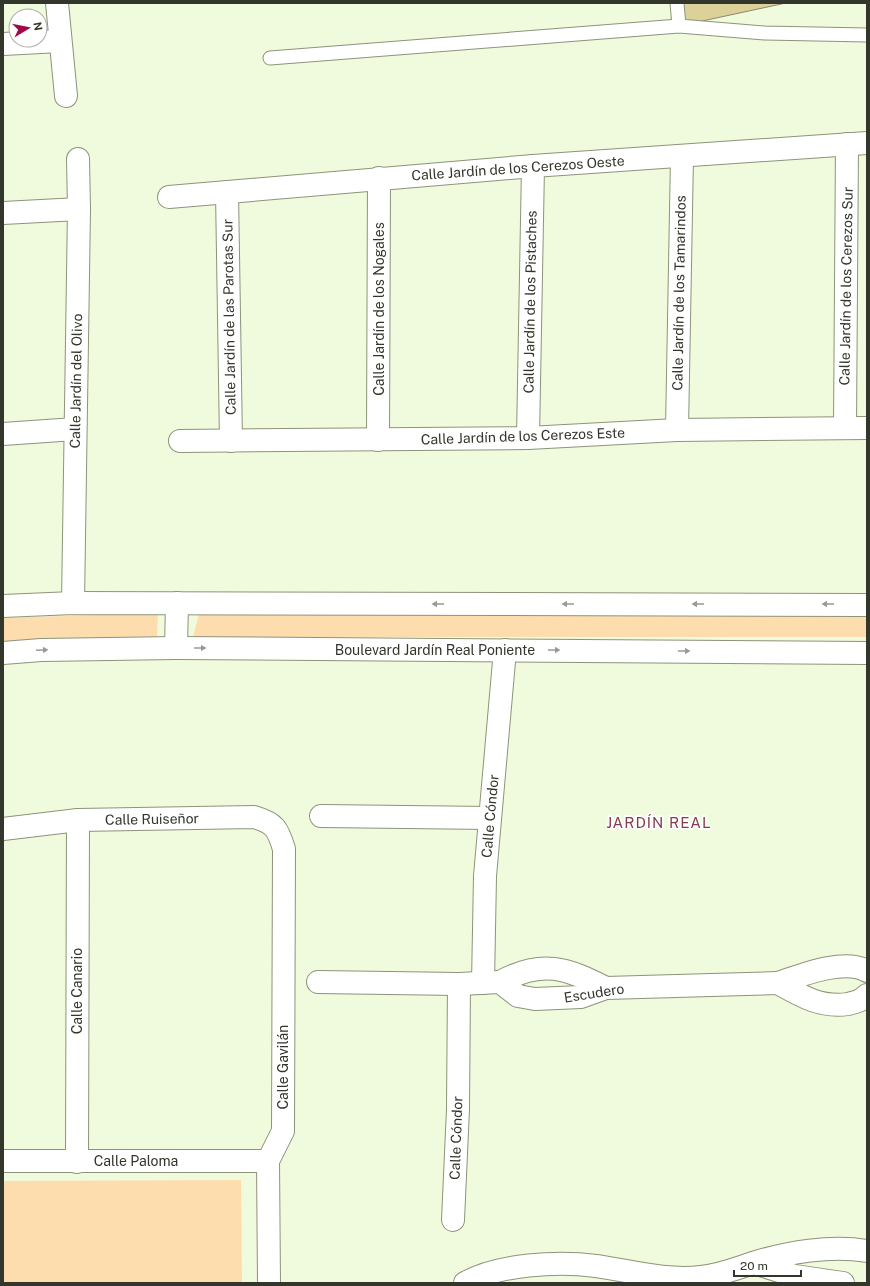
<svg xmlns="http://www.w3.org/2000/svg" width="870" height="1286" viewBox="0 0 870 1286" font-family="'Public Sans',sans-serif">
<rect width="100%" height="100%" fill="#f0fadd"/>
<g fill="#fddcae">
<path d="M867,611v26h-674l6,-23z"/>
<path d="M158,613l-1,24 -154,6v-25z"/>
<path d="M241,1180l1,103h-239v-102z"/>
</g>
<path fill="#dcd198" stroke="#8d886d" d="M677,3h109l-107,23z"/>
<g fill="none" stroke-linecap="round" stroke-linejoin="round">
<g stroke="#8c947a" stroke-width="15">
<g id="lane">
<path d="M677,3l2,23 86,7 102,2"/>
<path d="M270,58l409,-32"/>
</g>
</g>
<g stroke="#8c947a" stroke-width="24">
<g id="street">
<path d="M57,3l9,93"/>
<path d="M3,44l57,-3"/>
<path d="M227,192l4,249"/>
<path d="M169,197l364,-31 334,-23"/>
<path d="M3,213l76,-4"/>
<path d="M845,428l2,-284"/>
<path d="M677,430l5,-274"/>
<path d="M3,434l72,-5"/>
<path d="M528,438l5,-272"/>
<path d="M378,440l1,-262"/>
<path d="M180,441l348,-3 149,-8 190,-2"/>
<path d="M73,603l6,-394 -1,-50"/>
<path d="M3,606l70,-3 794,2"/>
<path d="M176,648l1,-45"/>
<path d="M3,653l38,-3 135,-2 691,5"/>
<path d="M321,816l169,2"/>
<path d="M3,829l75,-9 176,-3c21,6 24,12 30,32l-1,282 -15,30 1,122"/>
<path d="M867,971c-23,-13 -65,4 -89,12 23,13 43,25 70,21 8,-2 13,-3 19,-9"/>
<path d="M318,982l141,2 41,-2 18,14 17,3 46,-2 25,-9 172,-5"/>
<path d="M500,982c42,-23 67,-14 106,6"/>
<path d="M483,983l2,-107 20,-226"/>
<path d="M3,1161h265"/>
<path d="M77,1162l1,-342"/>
<path d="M453,1220l5,-111 1,-125"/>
<path d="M754,1263l41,13 48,7"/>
<path d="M465,1283c33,-19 93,-22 131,-17 35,5 69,15 105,11 19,-2 34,-8 52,-14 35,-11 78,-18 114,-12"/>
</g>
</g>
<use href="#lane" stroke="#fff" stroke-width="13"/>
<use href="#street" stroke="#fff" stroke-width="22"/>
</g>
<defs><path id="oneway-solid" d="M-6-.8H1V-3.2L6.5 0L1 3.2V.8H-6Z"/></defs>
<g fill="#989a95">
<use href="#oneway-solid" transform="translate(438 604) rotate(-180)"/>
<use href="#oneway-solid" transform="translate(568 604) rotate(-180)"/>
<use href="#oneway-solid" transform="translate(698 604) rotate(-180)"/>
<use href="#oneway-solid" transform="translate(828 604) rotate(-180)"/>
<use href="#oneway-solid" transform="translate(200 648)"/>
<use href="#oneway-solid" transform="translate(42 650) rotate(-2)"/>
<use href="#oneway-solid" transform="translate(554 650)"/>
<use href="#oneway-solid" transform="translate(684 651)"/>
</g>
<g text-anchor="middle" stroke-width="3.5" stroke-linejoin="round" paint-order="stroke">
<g font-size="14" fill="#32362b" stroke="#fff">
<text transform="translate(518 168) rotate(-4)" y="5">Calle Jardín de los Cerezos Oeste</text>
<text transform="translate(846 286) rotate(-89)" y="5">Calle Jardín de los Cerezos Sur</text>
<text transform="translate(679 293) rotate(-89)" y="5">Calle Jardín de los Tamarindos</text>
<text transform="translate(530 302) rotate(-89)" y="5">Calle Jardín de los Pistaches</text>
<text transform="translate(379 309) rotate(-90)" y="5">Calle Jardín de los Nogales</text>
<text transform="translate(229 317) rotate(-91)" y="5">Calle Jardín de las Parotas Sur</text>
<text transform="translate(76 381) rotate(-89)" y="5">Calle Jardín del Olivo</text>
<text transform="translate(523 436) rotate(-2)" y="5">Calle Jardín de los Cerezos Este</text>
<text x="435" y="655">Boulevard Jardín Real Poniente</text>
<text transform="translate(490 816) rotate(-85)" y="5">Calle Cóndor</text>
<text transform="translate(152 819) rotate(-1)" y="5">Calle Ruiseñor</text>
<text transform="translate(77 991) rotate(-90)" y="5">Calle Canario</text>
<text transform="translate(594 993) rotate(-9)" y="5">Escudero</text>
<text transform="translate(283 1067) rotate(-90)" y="5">Calle Gavilán</text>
<text transform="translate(456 1138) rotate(-88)" y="5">Calle Cóndor</text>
<text x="136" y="1166">Calle Paloma</text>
</g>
<g font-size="15" letter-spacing="1" fill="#843c4f" stroke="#fff">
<text x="659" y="828">JARDÍN REAL</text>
</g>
</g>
<rect width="870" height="1286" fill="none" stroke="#32362b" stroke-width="8"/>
<g transform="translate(28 28) rotate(80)"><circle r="19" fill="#ffffff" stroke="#adafaa"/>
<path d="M0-3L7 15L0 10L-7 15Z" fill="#a00648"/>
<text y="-6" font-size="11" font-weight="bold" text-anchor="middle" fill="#32362b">N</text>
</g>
<path d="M734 1270v6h67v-6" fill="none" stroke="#32362b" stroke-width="2"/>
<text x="740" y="1270" font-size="12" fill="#32362b" stroke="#ffffff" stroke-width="3" paint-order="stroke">20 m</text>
</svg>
